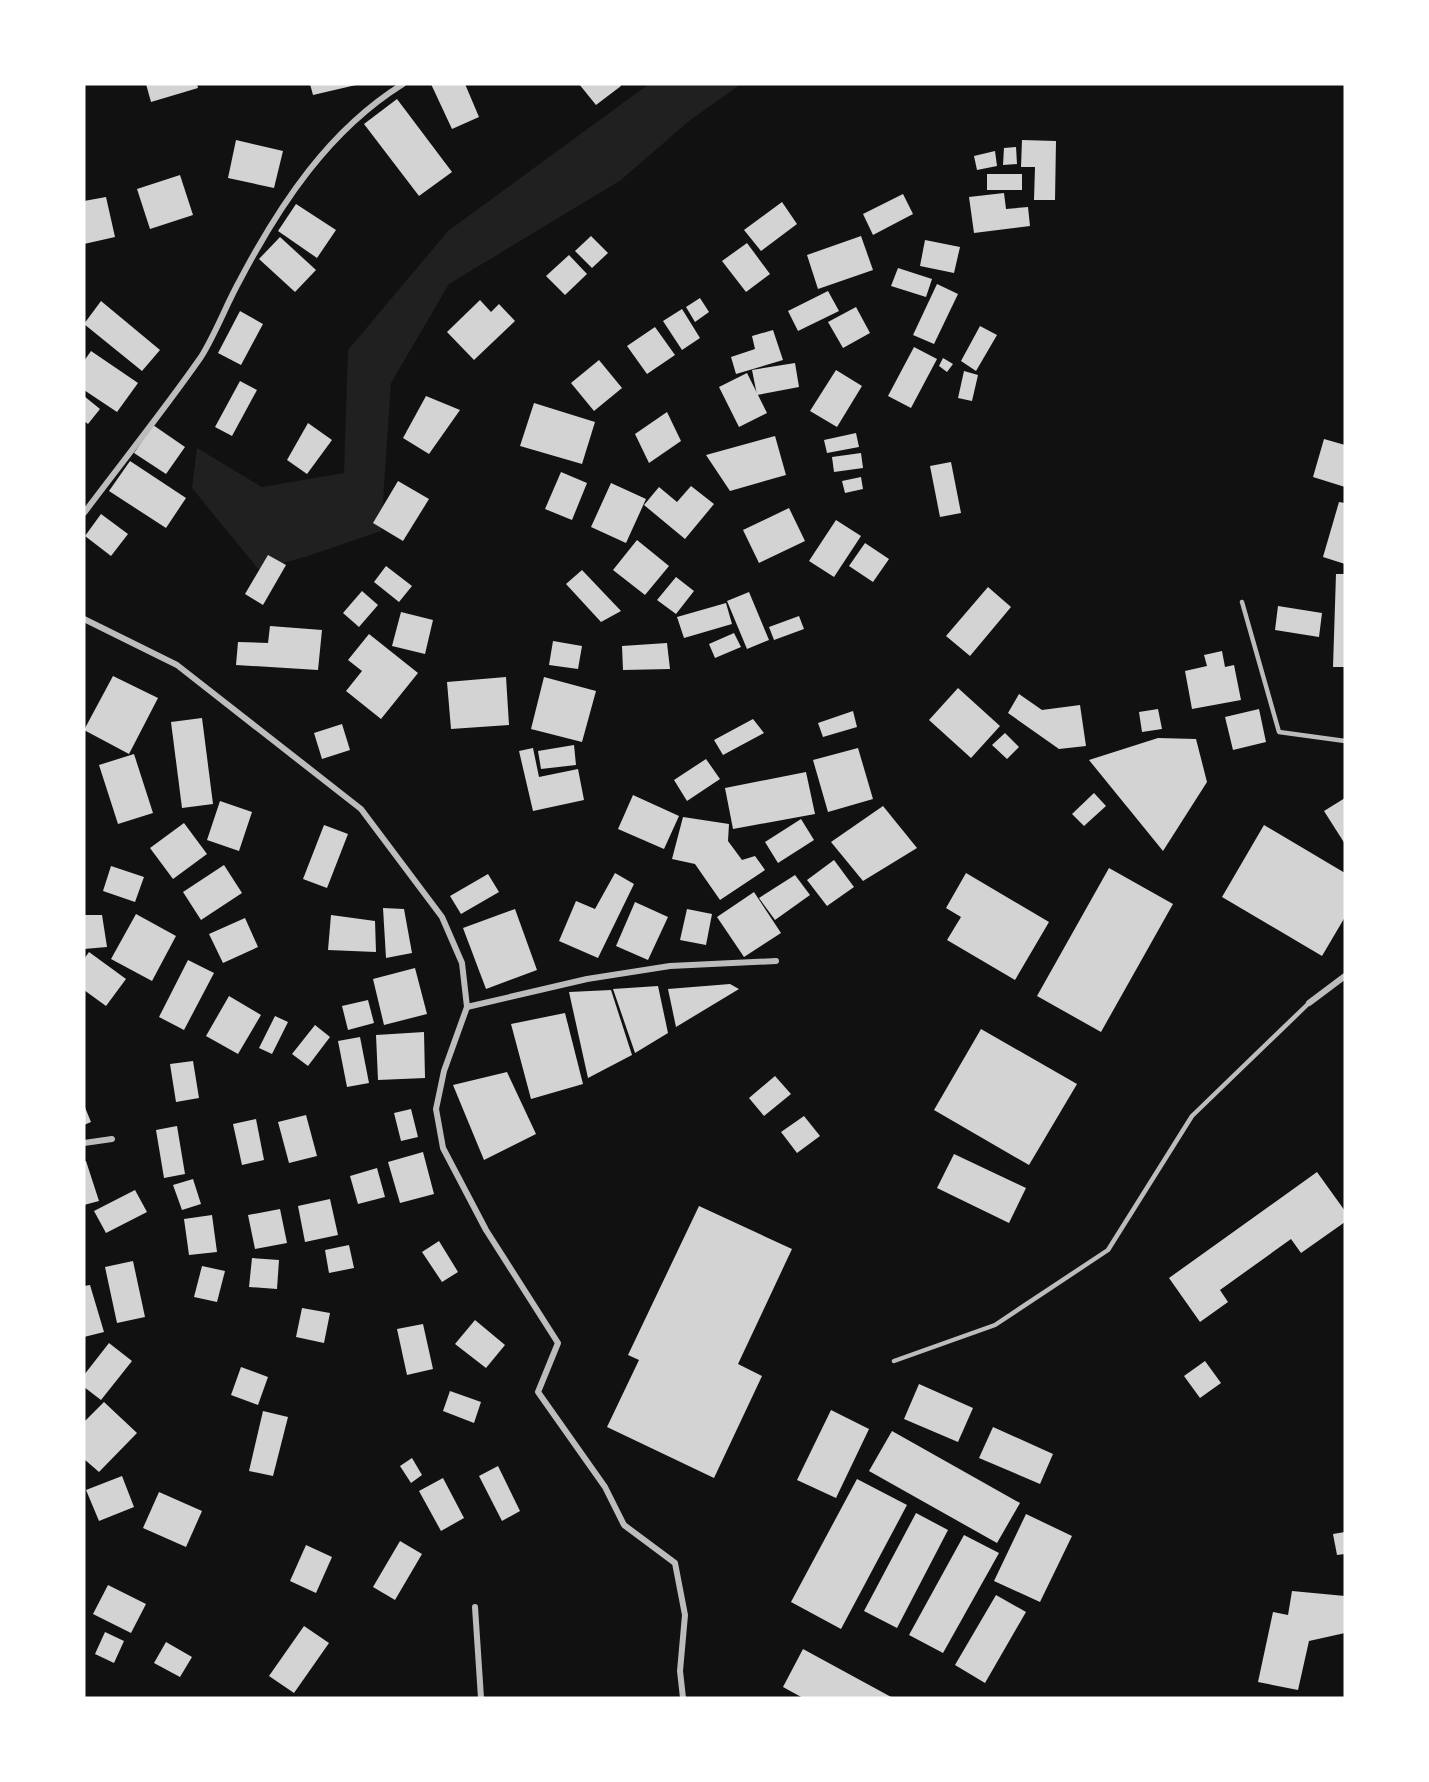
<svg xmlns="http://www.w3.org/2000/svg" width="1429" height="1782" viewBox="0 0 1429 1782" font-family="'Zilla Slab',serif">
<rect width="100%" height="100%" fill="#111"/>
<path fill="#202020" d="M649,84h92l-52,37 -68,59 -172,104 -58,99 -10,148 -73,25 -49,14 -67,-82 5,-40 65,39 82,-14 4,-123 100,-119z"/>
<g fill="#d3d3d3">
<path d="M146,84h51l1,4 -47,14z"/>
<path d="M310,84h46v1l-43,10z"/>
<path d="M431,84h34l14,33 -27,12z"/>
<path d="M579,84h41l1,2 -25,19z"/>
<path d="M397,99l55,73 -33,24 -55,-72z"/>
<path d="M236,140l47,11 -9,37 -46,-10z"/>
<path d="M1022,140l34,1 -1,59h-21l1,-33h-14z"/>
<path d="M1016,147l1,17 -14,1 1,-17z"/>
<path d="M995,151l2,15 -20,4 -3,-14z"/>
<rect x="987" y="174" width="35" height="16"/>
<path d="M180,175l13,40 -43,14 -13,-40z"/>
<path d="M1004,193l2,16 22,-2 2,19 -56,7 -5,-36z"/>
<path d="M903,194l10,20 -40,21 -10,-21z"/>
<path d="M106,197l9,40 -31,7v-43z"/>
<path d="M782,202l15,22 -36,27 -17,-21z"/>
<path d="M296,204l40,26 -19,28 -39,-27z"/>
<path d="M591,236l17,17 -16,15 -17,-17z"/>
<path d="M861,236l12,34 -55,19 -11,-34z"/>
<path d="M280,237l36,33 -21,22 -36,-33z"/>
<path d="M925,240l35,7 -6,26 -34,-7z"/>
<path d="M747,243l23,31 -24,18 -24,-31z"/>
<path d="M569,255l18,19 -22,21 -19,-19z"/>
<path d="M898,268l34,11 -6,18 -35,-11z"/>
<path d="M937,284l21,10 -24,50 -21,-9z"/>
<path d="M828,291l11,20 -41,20 -10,-20z"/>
<path d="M700,298l9,14 -14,10 -9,-15z"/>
<path d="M480,300l11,12 8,-8 16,17 -41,39 -27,-28z"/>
<path d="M101,301l59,49 -18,21 -58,-47z"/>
<path d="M856,307l14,26 -27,15 -15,-26z"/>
<path d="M682,309l18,29 -18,12 -19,-29z"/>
<path d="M240,311l23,13 -22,41 -23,-12z"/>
<path d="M980,326l17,9 -21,36 -15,-10z"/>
<path d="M655,327l20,28 -28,19 -20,-28z"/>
<path d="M773,330l10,30 -47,14 -5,-17 24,-8 -3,-13z"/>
<path d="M914,347l23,12 -26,49 -23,-12z"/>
<path d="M91,351l47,32 -21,29 -33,-22v-29z"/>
<path d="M943,358l10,6 -6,8 -8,-6z"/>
<path d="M599,360l23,28 -28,23 -23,-28z"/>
<path d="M795,363l4,24 -42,8 -5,-25z"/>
<path d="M836,370l26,16 -25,41 -27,-16z"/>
<path d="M964,371l14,4 -6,26 -14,-3z"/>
<path d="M747,373l20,40 -28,14 -20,-40z"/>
<path d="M240,381l17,9 -25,46 -17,-9z"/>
<path d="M84,396l16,13 -12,15 -4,-3z"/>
<path d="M426,396l34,14 -31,44 -26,-16z"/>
<path d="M534,403l61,19 -13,42 -62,-18z"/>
<path d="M667,412l14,29 -32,22 -14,-29z"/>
<path d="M308,423l24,17 -25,34 -20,-14z"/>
<path d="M153,425l32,22 -19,27 -32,-21z"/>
<path d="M856,433l3,14 -32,6 -3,-13z"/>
<path d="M775,436l11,39 -56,16 -24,-36z"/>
<path d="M1324,439l21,6v42l-32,-10z"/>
<path d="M861,453l2,15 -29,4 -2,-15z"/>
<path d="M130,461l56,37 -20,30 -57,-37z"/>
<path d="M951,462l10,51 -21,4 -10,-51z"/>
<path d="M561,472l26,11 -15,37 -27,-11z"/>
<path d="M861,477l2,12 -18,4 -3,-12z"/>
<path d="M398,481l31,18 -26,42 -30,-18z"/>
<path d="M611,483l35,16 -20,44 -35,-16z"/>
<path d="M691,486l23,18 -29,35 -41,-34 15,-18 18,15z"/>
<path d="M1339,502l6,1v61l-22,-7z"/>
<path d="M789,508l16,33 -46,22 -16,-33z"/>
<path d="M101,514l27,20 -17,22 -26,-20z"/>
<path d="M836,520l25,16 -27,41 -25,-16z"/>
<path d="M637,540l32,26 -24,29 -32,-25z"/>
<path d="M865,543l24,16 -16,23 -24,-16z"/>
<path d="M268,555l18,10 -23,40 -18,-11z"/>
<path d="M386,566l26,20 -13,16 -25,-20z"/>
<path d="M582,570l39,41 -20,11 -35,-38z"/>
<path d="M1336,574h9v93h-12z"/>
<path d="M676,577l18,14 -18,23 -19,-14z"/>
<path d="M988,587l23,20 -41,49 -24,-20z"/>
<path d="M362,591l16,14 -19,22 -16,-14z"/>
<path d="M749,592l20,48 -22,9 -20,-48z"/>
<path d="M726,603l6,21 -48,14 -7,-21z"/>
<path d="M1278,606l44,7 -3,24 -44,-7z"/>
<path d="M401,612l32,8 -8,34 -33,-8z"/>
<path d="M799,616l5,13 -30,11 -5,-13z"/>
<path d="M270,626l52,4 -4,40 -82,-5 2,-23 30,1z"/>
<path d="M734,633l7,14 -26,11 -6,-14z"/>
<path d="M369,634l49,39 -37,46 -35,-28 16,-20 -14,-11z"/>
<path d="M553,641l29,5 -4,23 -29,-4z"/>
<path d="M667,643l3,26 -47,1 -1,-24z"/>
<path d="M1222,651l3,16 9,-2 7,35 -49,9 -7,-38 22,-5 -3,-11z"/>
<path d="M113,676l45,22 -29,56 -45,-24z"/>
<path d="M506,677l3,48 -58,4 -4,-47z"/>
<path d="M544,677l52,14 -14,51 -51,-13z"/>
<path d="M958,688l42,38 -29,32 -42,-38z"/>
<path d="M1019,694l23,16 38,-5 6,41 -27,3 -51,-36z"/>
<path d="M1158,709l4,20 -20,3 -3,-20z"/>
<path d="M1259,709l7,33 -33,8 -8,-33z"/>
<path d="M853,711l4,16 -34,10 -5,-14z"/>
<path d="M202,718l11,86 -31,4 -11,-86z"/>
<path d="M753,719l11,14 -41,22 -9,-15z"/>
<path d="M342,724l8,26 -28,9 -8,-26z"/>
<path d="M1005,733l14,14 -12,12 -15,-14z"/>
<path d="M1158,738l38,1 11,43 -44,69 -74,-91z"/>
<path d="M574,745l2,20 -35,4 -3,-18z"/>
<path d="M533,748l6,29 39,-8 6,31 -51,11 -14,-60z"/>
<path d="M858,748l15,51 -45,13 -15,-52z"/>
<path d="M134,754l19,59 -35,11 -19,-59z"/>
<path d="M706,759l14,20 -33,22 -13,-21z"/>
<path d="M806,772l9,42 -82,15 -8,-41z"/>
<path d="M1094,793l12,13 -22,20 -12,-12z"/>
<path d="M633,795l46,21 -15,33 -46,-20z"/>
<path d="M1345,798v46l-21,-33z"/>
<path d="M220,801l32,11 -13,39 -32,-11z"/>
<path d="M883,806l34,42 -54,33 -32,-39z"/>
<path d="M683,817l46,7 -1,17 14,19 13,-4 10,14 -45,30 -25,-36 -23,-5z"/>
<path d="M801,819l13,21 -36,23 -13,-21z"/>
<path d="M184,823l23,31 -34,25 -23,-31z"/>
<path d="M324,825l24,9 -21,54 -24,-9z"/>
<path d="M1264,825l81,48v44l-23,39 -100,-59z"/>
<path d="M834,860l20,27 -27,19 -20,-26z"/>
<path d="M224,865l18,28 -41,27 -18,-28z"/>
<path d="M111,866l33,11 -9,25 -32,-11z"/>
<path d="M1109,868l64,36 -72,128 -64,-36z"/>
<path d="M615,873l19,11 -36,74 -39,-17 17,-40 19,8z"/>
<path d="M966,873l83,49 -34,58 -68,-40 14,-23 -15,-9z"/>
<path d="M488,874l11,18 -38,22 -11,-18z"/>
<path d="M795,875l15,20 -35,25 -16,-22z"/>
<path d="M754,892l27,41 -37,24 -27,-40z"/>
<path d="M635,902l33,15 -20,43 -32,-14z"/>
<path d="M383,908l21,1 8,44 -26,5z"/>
<path d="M515,909l22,61 -51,19 -23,-61z"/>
<path d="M687,909l25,5 -6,31 -26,-5z"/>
<path d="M136,914l40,22 -24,45 -41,-22z"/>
<path d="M84,915h18l5,32 -23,2z"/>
<path d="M331,915l44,6 1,31 -48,-2z"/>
<path d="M245,918l13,29 -35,16 -14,-29z"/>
<path d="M89,952l37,27 -20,27 -22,-16v-31z"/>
<path d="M188,960l26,13 -30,57 -25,-13z"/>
<path d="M415,968l12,46 -43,11 -11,-46z"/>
<path d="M730,984l9,5 -63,38 -8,-38z"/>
<path d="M658,986l10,47 -33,20 -22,-64z"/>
<path d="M611,990l21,65 -44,23 -19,-86z"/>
<path d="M229,996l32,19 -23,39 -32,-18z"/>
<path d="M368,1000l6,23 -26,7 -6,-24z"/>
<path d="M565,1013l18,71 -52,15 -20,-75z"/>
<path d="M275,1016l13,6 -16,32 -13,-6z"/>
<path d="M315,1025l15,12 -22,29 -16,-12z"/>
<path d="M981,1029l96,55 -48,81 -95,-55z"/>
<path d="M424,1032l1,46 -47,2 -2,-45z"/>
<path d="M360,1037l9,46 -22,4 -9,-46z"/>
<path d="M193,1061l6,37 -23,4 -6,-38z"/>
<path d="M507,1072l29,62 -52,26 -31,-75z"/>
<path d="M775,1076l16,18 -27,22 -15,-18z"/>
<path d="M84,1105l7,17 -7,3z"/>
<path d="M411,1109l7,28 -17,4 -7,-28z"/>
<path d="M306,1115l11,41 -28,7 -11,-41z"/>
<path d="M804,1116l16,20 -23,17 -16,-21z"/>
<path d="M256,1119l8,41 -22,5 -9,-41z"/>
<path d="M177,1126l8,48 -21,4 -8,-48z"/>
<path d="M423,1152l11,42 -34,9 -12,-41z"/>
<path d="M954,1154l72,34 -17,35 -72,-35z"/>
<path d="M84,1161h2l13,40 -15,4z"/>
<path d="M377,1168l8,29 -27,7 -8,-28z"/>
<path d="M1317,1172l28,39v11l-44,31 -10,-14 -71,51 8,12 -28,20 -31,-44z"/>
<path d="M193,1179l8,25 -19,6 -9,-25z"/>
<path d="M135,1190l12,22 -41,21 -12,-22z"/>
<path d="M330,1199l8,36 -33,7 -7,-36z"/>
<path d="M699,1206l93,43 -54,115 24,12 -48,102 -107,-51 32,-67 -11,-5z"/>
<path d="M280,1209l7,34 -32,6 -7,-34z"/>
<path d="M212,1215l5,37 -28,3 -5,-36z"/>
<path d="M439,1241l19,31 -16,10 -20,-30z"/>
<path d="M349,1245l5,23 -25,5 -4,-23z"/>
<path d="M252,1258l27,2 -2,29 -28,-2z"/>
<path d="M133,1261l12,56 -28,6 -12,-56z"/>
<path d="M202,1266l23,5 -8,31 -23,-5z"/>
<path d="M90,1285l14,47 -20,5v-51z"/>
<path d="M302,1308l28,5 -6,30 -28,-6z"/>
<path d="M475,1320l30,25 -19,23 -31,-24z"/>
<path d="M423,1324l10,45 -26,6 -10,-46z"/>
<path d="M109,1343l23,18 -31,39 -17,-13v-12z"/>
<path d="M1205,1361l16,22 -21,15 -16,-22z"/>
<path d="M241,1367l27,10 -10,28 -27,-10z"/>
<path d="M919,1384l54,24 -15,34 -54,-23z"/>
<path d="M450,1391l31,11 -7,21 -31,-12z"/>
<path d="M104,1402l33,31 -38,39 -15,-13v-37z"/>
<path d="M831,1410l38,19 -33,69 -39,-18z"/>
<path d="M263,1411l25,6 -15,59 -24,-5z"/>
<path d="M993,1427l60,27 -13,30 -61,-26z"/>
<path d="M892,1431l128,72 -23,40 -128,-72z"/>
<path d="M412,1458l10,17 -11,8 -11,-17z"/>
<path d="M498,1466l22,45 -18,10 -23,-45z"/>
<path d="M122,1476l12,31 -35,14 -13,-31z"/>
<path d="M443,1478l21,40 -23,13 -22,-40z"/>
<path d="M857,1479l50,26 -66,124 -50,-27z"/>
<path d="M159,1492l43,19 -16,36 -43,-19z"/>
<path d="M916,1513l32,17 -51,98 -33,-17z"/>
<path d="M1026,1514l46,22 -32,66 -46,-21z"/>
<path d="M1345,1532v22l-8,1 -4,-21z"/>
<path d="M964,1535l35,18 -56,100 -34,-18z"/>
<path d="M400,1541l22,13 -27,46 -22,-13z"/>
<path d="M306,1545l26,12 -16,36 -26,-12z"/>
<path d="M108,1585l38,19 -15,29 -38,-19z"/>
<path d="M1292,1591l53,5v37l-36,8 -11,49 -40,-8 15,-70 15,3z"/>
<path d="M996,1595l30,17 -41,71 -30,-18z"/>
<path d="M304,1626l25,17 -35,50 -25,-17z"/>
<path d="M105,1632l19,9 -10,22 -19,-9z"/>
<path d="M166,1642l26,15 -12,20 -26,-14z"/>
<path d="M803,1649l90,49h-90l-20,-11z"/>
</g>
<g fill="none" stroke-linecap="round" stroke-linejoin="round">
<g stroke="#bcbcbc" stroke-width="4.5">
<path d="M1242,602l37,130 66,9"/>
<path d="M894,1361l101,-36 113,-75 84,-134 117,-113"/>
</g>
<g stroke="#bcbcbc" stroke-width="6">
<path d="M84,513c39,-52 80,-103 117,-156 15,-24 25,-52 39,-77 40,-76 89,-150 163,-196"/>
<path d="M84,619l93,46 184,144 81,108 20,46 5,44 -23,64 -8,38 7,39 43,82 72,113 -20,49 67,95 19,38 51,38 10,52 -5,56 3,27"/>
<path d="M1309,1003l36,-27"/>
<path d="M467,1007l120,-28 83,-13 106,-5"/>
<path d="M84,1143l28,-4"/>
<path d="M475,1607l6,91"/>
</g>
</g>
<rect width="1429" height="1782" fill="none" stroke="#ffffff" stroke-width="171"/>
</svg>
